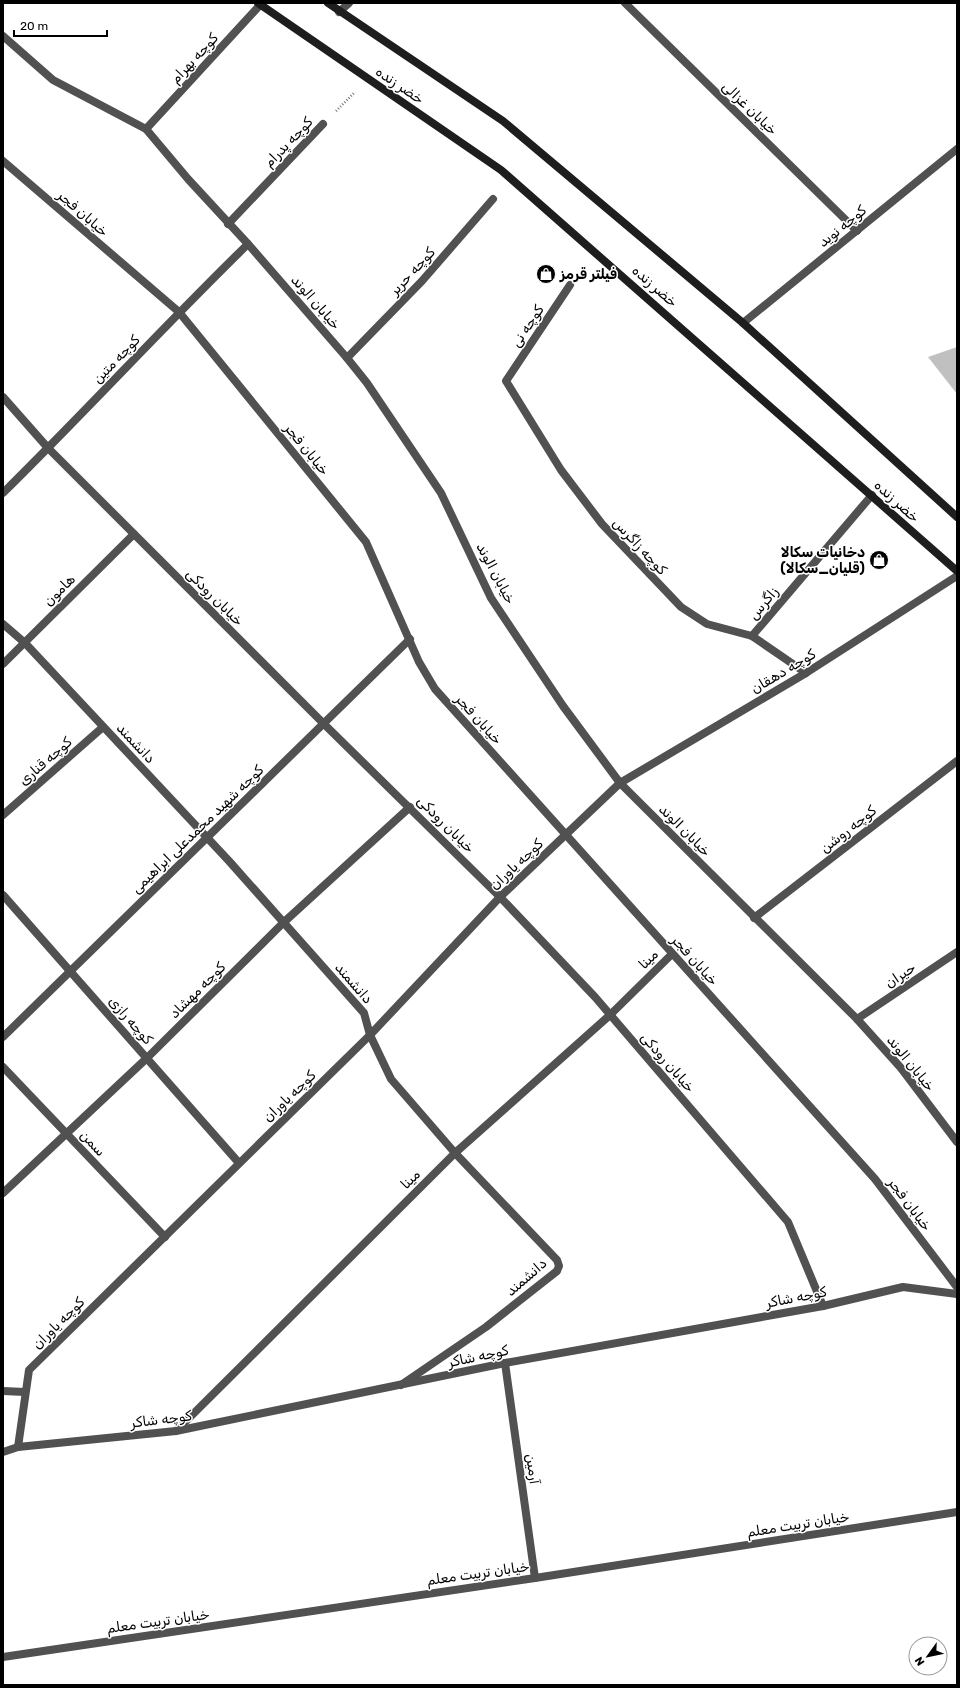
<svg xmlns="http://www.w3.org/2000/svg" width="960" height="1688" viewBox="0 0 960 1688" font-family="Rubik,'Noto Sans Arabic',sans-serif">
<rect width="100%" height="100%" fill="#fff"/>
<path fill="#c0c0c0" d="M957,347v47l-29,-37z"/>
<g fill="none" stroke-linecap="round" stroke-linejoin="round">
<path stroke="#737373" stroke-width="2.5" stroke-dasharray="1 2" stroke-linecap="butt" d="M336,111l18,-18"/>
<g stroke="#515151" stroke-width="8">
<path d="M146,129l114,-124"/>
<path d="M228,224l95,-100"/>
<path d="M570,285l-64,96 55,89 41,54 79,83 26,17 45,12 54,37"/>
<path d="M347,358l75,-77 71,-82"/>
<path d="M3,493c83,-82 162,-168 245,-249"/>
<path d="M3,815l100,-88"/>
<path d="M3,895l236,268"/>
<path d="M3,1193l144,-135 136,-135 127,-116"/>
<path d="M505,1363l30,215"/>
<path d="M3,1391l22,1"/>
</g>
<g stroke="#515151" stroke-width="8">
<path d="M625,3l232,228"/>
<path d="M339,12l10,-9"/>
<path d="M3,36l50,44 93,49 42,50 60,65 99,114 20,25 74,110 50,105 72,108 57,77 237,236 44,49 56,74"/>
<path d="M3,161l176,151 187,230 53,120 16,27 440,490 82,108"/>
<path d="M743,323l214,-174"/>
<path d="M3,397l45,51 276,276 176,173 95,100 193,225 35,84"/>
<path d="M3,624l22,19 204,218 135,152 6,22 21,44 64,74 102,107 2,6 -2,5 -71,56 -85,58"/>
<path d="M752,636l120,-141"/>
<path d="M3,664l131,-130"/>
<path d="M754,918l203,-157"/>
<path d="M857,1019l100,-67"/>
<path d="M3,1037l407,-398"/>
<path d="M3,1067l162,170"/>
<path d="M176,1431l279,-278 155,-138 62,-61"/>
<path d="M18,1447l11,-77 341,-335 130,-138 120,-114 186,-110 151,-97"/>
<path d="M3,1452l15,-5 158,-16 329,-68 318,-57 80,-19 54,7"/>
<path d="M3,1657l532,-79 422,-66"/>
</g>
<g stroke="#1e1e1e" stroke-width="8">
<path d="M258,3l243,167 456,401"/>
<path d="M328,3l175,118 240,202 214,194"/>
</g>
</g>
<defs>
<g id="shop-disc" transform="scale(1)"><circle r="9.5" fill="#000" stroke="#fff"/><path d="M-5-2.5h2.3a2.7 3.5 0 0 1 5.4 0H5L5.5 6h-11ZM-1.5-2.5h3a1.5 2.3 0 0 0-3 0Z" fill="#fff"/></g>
</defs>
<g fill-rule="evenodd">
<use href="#shop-disc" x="546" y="274"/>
<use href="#shop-disc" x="879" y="560"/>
</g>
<g text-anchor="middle" stroke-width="3" stroke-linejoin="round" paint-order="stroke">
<g font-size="14" fill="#000" stroke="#fff">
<text transform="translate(194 58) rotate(-47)" y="5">کوچه بهرام</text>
<text transform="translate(400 85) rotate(34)" y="5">خضر زنده</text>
<text transform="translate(750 108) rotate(44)" y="5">خیابان غزالی</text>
<text transform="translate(288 142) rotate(-46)" y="5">کوچه پدرام</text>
<text transform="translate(83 213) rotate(41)" y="5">خیابان فجر</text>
<text transform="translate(842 226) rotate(-39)" y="5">کوچه نوید</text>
<text transform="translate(412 271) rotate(-47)" y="5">کوچه حریر</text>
<text transform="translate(655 286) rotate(41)" y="5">خضر زنده</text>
<text transform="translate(316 302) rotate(49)" y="5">خیابان الوند</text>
<text transform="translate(527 326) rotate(-56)" y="5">کوچه نی</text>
<text transform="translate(116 359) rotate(-46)" y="5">کوچه متین</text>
<text transform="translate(307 449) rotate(51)" y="5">خیابان فجر</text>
<text transform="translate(897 501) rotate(42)" y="5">خضر زنده</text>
<text transform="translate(640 546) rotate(47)" y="5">کوچه زاگرس</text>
<text transform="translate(496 573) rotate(62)" y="5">خیابان الوند</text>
<text transform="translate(59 590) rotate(-45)" y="5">هامون</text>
<text transform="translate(215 597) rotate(45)" y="5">خیابان رودکی</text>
<text transform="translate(763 603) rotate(-50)" y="5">زاگرس</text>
<text transform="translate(783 671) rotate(-31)" y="5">کوچه دهقان</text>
<text transform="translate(479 719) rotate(48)" y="5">خیابان فجر</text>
<text transform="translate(136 743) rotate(47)" y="5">دانشمند</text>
<text transform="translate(45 761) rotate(-41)" y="5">کوچه قناری</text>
<text transform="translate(446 824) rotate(45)" y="5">خیابان رودکی</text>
<text transform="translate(197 829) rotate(-44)" y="5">کوچه شهید محمدعلی ابراهیمی</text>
<text transform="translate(848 829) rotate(-38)" y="5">کوچه روشن</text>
<text transform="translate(685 830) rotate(45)" y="5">خیابان الوند</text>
<text transform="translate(516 864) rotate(-43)" y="5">کوچه یاوران</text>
<text transform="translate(648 959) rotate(-45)" y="5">مینا</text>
<text transform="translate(695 960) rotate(48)" y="5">خیابان فجر</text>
<text transform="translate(900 975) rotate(-34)" y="5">حیران</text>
<text transform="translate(354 983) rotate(49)" y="5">دانشمند</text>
<text transform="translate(197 990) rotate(-45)" y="5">کوچه مهشاد</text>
<text transform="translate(131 1020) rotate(49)" y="5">کوچه رازی</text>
<text transform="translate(668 1062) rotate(49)" y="5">خیابان رودکی</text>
<text transform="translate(911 1063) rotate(51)" y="5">خیابان الوند</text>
<text transform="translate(289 1096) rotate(-44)" y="5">کوچه یاوران</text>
<text transform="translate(93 1143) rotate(46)" y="5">سمن</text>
<text transform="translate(410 1179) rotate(-45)" y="5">مینا</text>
<text transform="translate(910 1204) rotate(53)" y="5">خیابان فجر</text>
<text transform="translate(526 1277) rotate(-41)" y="5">دانشمند</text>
<text transform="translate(796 1297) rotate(-11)" y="5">کوچه شاکر</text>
<text transform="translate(58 1323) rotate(-45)" y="5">کوچه یاوران</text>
<text transform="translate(478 1356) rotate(-12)" y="5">کوچه شاکر</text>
<text transform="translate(161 1419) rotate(-7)" y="5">کوچه شاکر</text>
<text transform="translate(533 1469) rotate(82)" y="5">آرمین</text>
<text transform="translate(798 1524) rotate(-9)" y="5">خیابان تربیت معلم</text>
<text transform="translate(478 1573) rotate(-8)" y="5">خیابان تربیت معلم</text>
<text transform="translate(158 1621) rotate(-8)" y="5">خیابان تربیت معلم</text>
</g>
<g font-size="14" font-weight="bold" fill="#000" stroke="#fff" text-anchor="start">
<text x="560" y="279">فیلتر قرمز</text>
<text x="865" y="557" text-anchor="end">دخانیات سکالا<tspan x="865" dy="16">(قلیان_سکالا)</tspan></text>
</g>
</g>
<rect width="960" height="1688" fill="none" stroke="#000000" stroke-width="8"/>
<g transform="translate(928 1656) rotate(237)"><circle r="19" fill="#ffffff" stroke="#999999"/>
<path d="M0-3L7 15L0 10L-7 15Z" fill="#000000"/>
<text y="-6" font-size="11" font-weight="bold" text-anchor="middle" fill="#000000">N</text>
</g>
<path d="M14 30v6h93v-6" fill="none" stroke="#000000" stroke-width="2"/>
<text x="20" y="30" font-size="12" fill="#000000" stroke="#ffffff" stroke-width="3" paint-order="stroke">20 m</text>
</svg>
